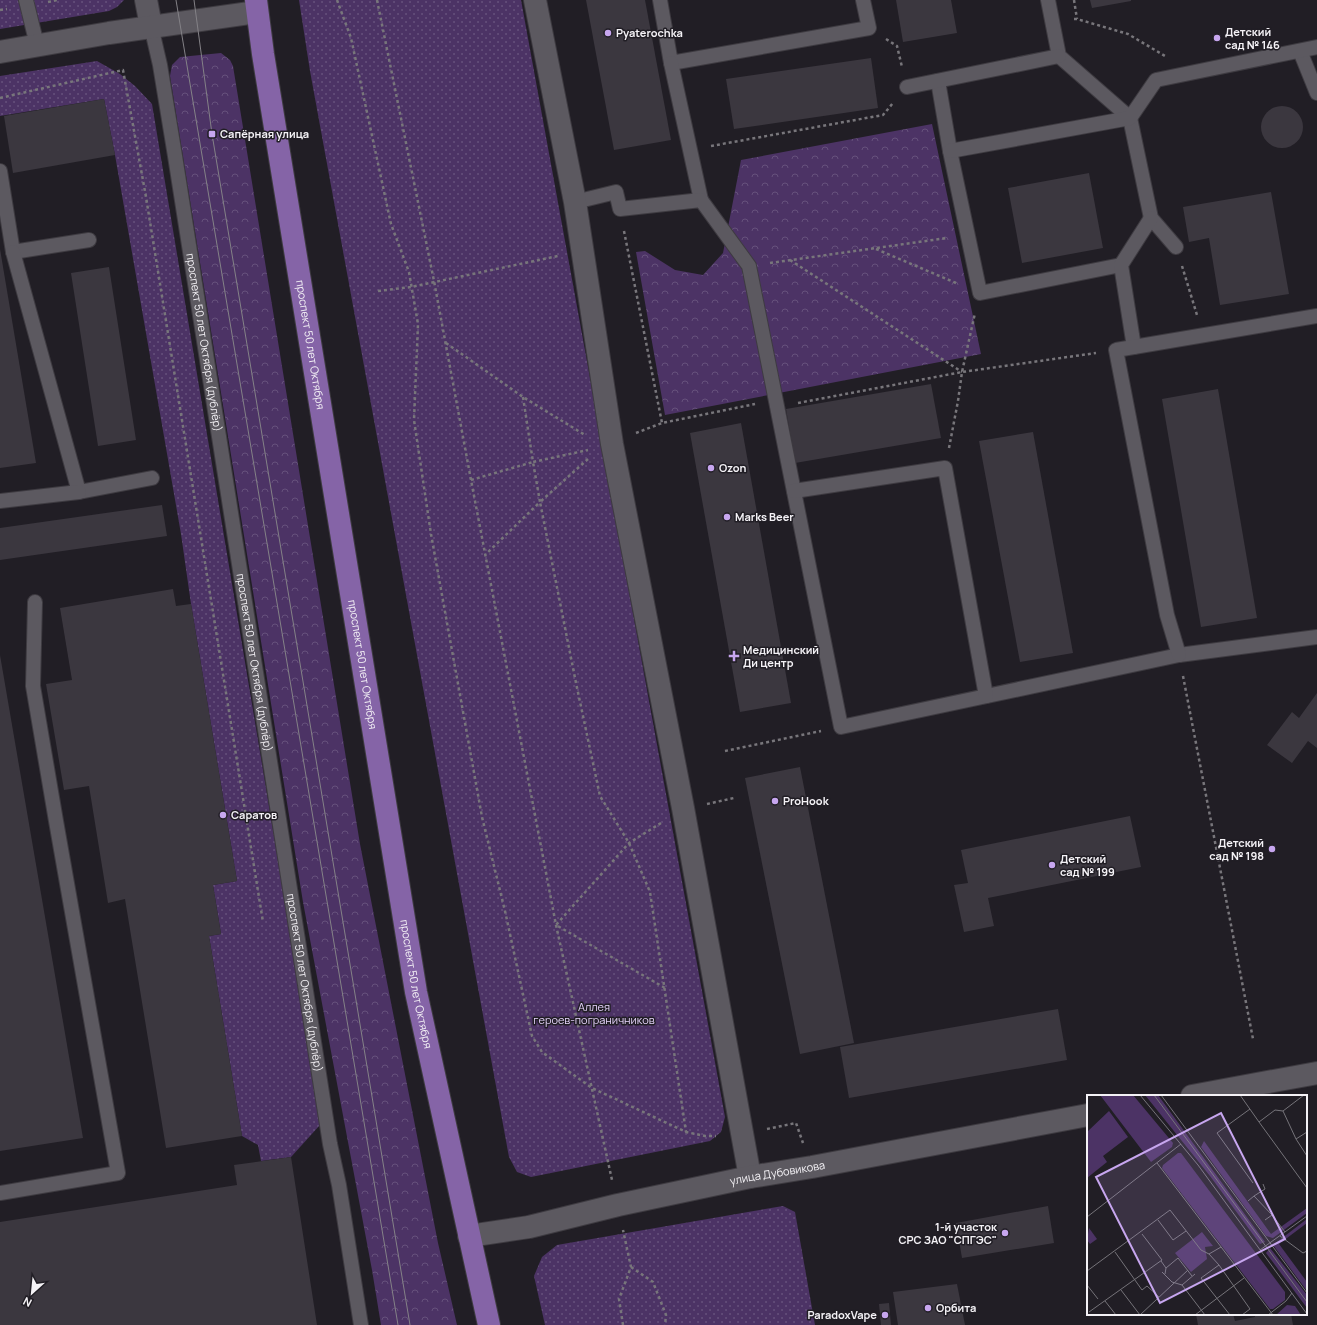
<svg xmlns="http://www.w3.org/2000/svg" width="1317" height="1325" viewBox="0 0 1317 1325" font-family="Manrope,sans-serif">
<defs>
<pattern id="grass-dots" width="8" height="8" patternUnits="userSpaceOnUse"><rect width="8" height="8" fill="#4c3365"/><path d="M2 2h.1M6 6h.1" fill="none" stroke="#66517c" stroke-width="1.8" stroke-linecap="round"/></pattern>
<pattern id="forest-crowns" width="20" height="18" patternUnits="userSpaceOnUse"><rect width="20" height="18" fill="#4c3365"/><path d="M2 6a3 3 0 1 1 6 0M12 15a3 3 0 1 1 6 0" fill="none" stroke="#66517c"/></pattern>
</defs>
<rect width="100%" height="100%" fill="#211e25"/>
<g fill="url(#grass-dots)">
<path d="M0,0h124l-7,7 -8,4 -109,18z"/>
<path d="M299,0h222l204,1117 -4,15 -11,9 -179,36 -14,-5 -8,-15 -199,-1086z"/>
<path d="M97,61l23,13 15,12 17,18 133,798 35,223 -29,32 -30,4 -3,-16 -16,-9 -33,-200 12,-2 -8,-49 24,-4 -46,-277 -10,-70 -66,-379 -11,-56 -104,17v-40z"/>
<path d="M783,1206l12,6 20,113h-270l-11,-49 8,-19 15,-12z"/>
</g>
<g fill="url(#forest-crowns)">
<path d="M221,53l9,7 3,6 127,778 78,399 19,82h-76l-9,-55 -69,-368 -133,-826 2,-11 8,-8z"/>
<path d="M932,124l49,230 -316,61 -29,-163 9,-1 30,19 28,5 20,-22 18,-93z"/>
</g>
<g fill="#3b373f">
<path d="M586,0h59l26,140 -57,10z"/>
<path d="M896,0h55l6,33 -54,9z"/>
<path d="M1090,0h41v1l-39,7z"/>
<path d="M871,58l7,50 -144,21 -8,-50z"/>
<path d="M104,99l11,56 -102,18 -9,-57z"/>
<circle cx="1282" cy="127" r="21"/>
<path d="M1089,173l14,75 -81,15 -14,-75z"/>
<path d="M1271,192l18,102 -69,11 -11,-67 -20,4 -6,-35z"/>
<path d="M0,249l36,214 -36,5z"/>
<path d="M109,267l27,173 -38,6 -27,-173z"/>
<path d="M931,384l10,54 -146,25 -9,-54z"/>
<path d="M1218,389l39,229 -56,9 -39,-228z"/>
<path d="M741,423l50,280 -51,9 -50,-279z"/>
<path d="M1033,432l40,221 -53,9 -41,-221z"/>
<path d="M162,505l5,31 -167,24v-32z"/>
<path d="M173,589l3,17 15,-2 46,277 -24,4 8,49 -12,2 33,200 -76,12 -41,-249 -17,4 -19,-117 -25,4 -18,-106 26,-4 -12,-72z"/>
<path d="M0,655l83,483 -83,13z"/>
<path d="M1317,693v55l-9,-7 -16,22 -25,-18 25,-33 7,6z"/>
<path d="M800,767l54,276 -54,11 -55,-276z"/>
<path d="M1130,816l11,51 -153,31 6,28 -30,6 -10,-47 14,-2 -7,-33z"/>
<path d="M1058,1009l9,51 -218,38 -9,-51z"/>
<path d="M291,1157l26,168h-317v-103l237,-37 -3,-20z"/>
<path d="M1048,1206l6,37 -92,15 -6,-35z"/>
<path d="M957,1284l8,41h-67l-5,-33z"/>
<path d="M889,1303l2,22h-10l-2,-21z"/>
<path d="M1196,1314h37l2,7 20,-4v-3h36l2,11h-95z"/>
</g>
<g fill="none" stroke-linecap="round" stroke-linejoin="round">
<g stroke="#3e3b41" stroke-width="16">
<g id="lane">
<path d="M26,0l11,45"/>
<path d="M660,0l11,63 198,-35 -6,-28"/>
<path d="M1048,0l11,56 71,62 21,100 25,29"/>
<path id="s1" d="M151,26l9,39 15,91 155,988 9,41 22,140"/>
<path d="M1300,51l17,42"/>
<path d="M671,63l30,137"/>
<path d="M938,81l12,70 30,142 141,-28"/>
<path d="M907,87l152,-31"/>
<path d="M950,151l180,-33 26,-38 161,-33"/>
<path d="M0,171l13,81 76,-12"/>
<path d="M575,202l41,-10 4,17 81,-9 48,66 92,461 338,-72 138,-18"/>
<path d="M13,252l66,240 73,-14"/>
<path d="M1134,347l-13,-82 30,-47"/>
<path d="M794,491l151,-23 41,228"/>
<path d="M0,501l79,-9"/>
<path d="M1179,655l-12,-40 -51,-265 201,-34"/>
<path d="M0,1193l118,-20 -62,-352 -23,-135 2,-84"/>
</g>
</g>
<g stroke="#3e3b41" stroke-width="24">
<g id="street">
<path d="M146,0l5,26"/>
<path d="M535,0l40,202 37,242 71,364 67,369"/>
<path d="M0,52l109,-19 148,-21"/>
</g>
</g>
<g stroke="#3e3b41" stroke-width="24">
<g id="secondary">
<path d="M1192,1096l125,-23"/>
<path id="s2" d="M469,1236l60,-9 89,-22 132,-28 62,-10 276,-52"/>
</g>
</g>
<g stroke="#3e3b41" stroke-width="24">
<g id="primary">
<path id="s3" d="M256,0l7,54 153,938 73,333"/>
</g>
</g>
<g stroke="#78767b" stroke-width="2.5" stroke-dasharray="3 3" stroke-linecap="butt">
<path d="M337,0l14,38 40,186 18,48 9,52 -4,96 17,114 51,283 23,94 27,125 10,16 50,36 94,44 19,4h11"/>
<path d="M377,0l57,281 37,199 85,445 56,255"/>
<path d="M1074,0l3,19"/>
<path d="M48,2l9,-2"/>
<path d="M0,10l7,-1"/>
<path d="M1074,19h3l51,15 37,22"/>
<path d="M886,39l11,7 5,21"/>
<path d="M0,98l123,-28 23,127 117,725"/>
<path d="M711,146l172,-31 10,-12"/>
<path d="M624,231l38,192"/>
<path d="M876,249l80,34"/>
<path d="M790,260l172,112"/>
<path d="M770,263l177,-25"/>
<path d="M1182,266l15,49"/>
<path d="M378,291l33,-4 147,-31"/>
<path d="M446,343l77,54 62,38"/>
<path d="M523,397l10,65 55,-12"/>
<path d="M798,403l164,-31 134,-19"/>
<path d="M636,433l26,-10 93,-19"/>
<path d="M949,448l9,-47 4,-29 13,-59"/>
<path d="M588,459l-48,43 36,181 24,113 29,47 21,49 36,240"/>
<path d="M471,480l62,-18 7,40 -54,52"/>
<path d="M1183,676l70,363"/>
<path d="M725,751l96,-20"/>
<path d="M707,804l27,-6"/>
<path d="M661,823l-32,20 -73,82 109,63"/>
<path d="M767,1129l29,-6 7,20"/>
<path d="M631,1267l22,15 13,33 -1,10"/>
<path d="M623,1325l-4,-26 12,-32 -8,-37"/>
</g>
<use href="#lane" stroke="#5c5960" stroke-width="14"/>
<use href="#street" stroke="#5c5960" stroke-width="22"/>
<use href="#secondary" stroke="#5c5960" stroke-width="22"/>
<use href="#primary" stroke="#8564a7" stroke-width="22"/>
<g stroke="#848287" stroke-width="1">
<path d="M176,0l222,1325"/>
<path d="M194,0l18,134 198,1191"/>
</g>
</g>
<g fill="#c7a6ef" stroke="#211e25" stroke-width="1.5">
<circle cx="608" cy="33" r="4"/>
<circle cx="1217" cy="38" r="4"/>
<rect x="208" y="130" width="8" height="8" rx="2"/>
<circle cx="711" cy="468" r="4"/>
<circle cx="727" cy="517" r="4"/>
<path d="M732 650h4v4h4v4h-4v4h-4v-4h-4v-4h4z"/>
<circle cx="775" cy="801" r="4"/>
<circle cx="223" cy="815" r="4"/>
<circle cx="1272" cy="849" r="4"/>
<circle cx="1052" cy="865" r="4"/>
<circle cx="1005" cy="1233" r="4"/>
<circle cx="928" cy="1308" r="4"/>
<circle cx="885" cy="1315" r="4"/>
</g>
<g text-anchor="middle" stroke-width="3" stroke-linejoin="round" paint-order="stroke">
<g font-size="11" font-weight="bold" fill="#f4f2f6" stroke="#211e25" text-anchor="start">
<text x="1225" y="36">Детский<tspan x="1225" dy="13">сад № 146</tspan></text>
<text x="616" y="37">Pyaterochka</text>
<text x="220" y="138">Сапёрная улица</text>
<text x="719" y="472">Ozon</text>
<text x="735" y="521">Marks Beer</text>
<text x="743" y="654">Медицинский<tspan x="743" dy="13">Ди центр</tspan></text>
<text x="783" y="805">ProHook</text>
<text x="231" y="819">Саратов</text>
<text x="1264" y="847" text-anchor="end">Детский<tspan x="1264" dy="13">сад № 198</tspan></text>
<text x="1060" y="863">Детский<tspan x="1060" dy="13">сад № 199</tspan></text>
<text x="997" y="1231" text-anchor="end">1-й участок<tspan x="997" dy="13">СРС ЗАО "СПГЭС"</tspan></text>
<text x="936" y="1312">Орбита</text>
<text x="877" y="1319" text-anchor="end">ParadoxVape</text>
</g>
<g font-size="11" fill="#f4f2f6" stroke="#211e25">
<text dy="4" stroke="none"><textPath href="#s1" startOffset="321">проспект 50 лет Октября (дублёр)</textPath></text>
<text dy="4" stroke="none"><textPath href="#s3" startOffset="349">проспект 50 лет Октября</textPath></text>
<text dy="4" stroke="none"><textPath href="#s1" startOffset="645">проспект 50 лет Октября (дублёр)</textPath></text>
<text dy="4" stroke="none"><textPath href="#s3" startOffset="673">проспект 50 лет Октября</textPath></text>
<text dy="4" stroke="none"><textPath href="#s1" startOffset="969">проспект 50 лет Октября (дублёр)</textPath></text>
<text dy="4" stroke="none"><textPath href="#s3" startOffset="997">проспект 50 лет Октября</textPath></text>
<text dy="4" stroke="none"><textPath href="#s2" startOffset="315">улица Дубовикова</textPath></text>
</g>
<g font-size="11" fill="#e6d4fc" stroke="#211e25">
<text x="594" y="1011">Аллея<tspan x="594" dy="13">героев-пограничников</tspan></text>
</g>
</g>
<g transform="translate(1087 1095)">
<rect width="220" height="220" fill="#211e25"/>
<path d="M13,0h33l40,48 -1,4 -21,15zM22,16l19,26 -25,19 4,6 -20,16v-46zM117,46l67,93 36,-26v5l-34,25 -7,-2 -65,-89zM91,58h3l104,139v8l-12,9h-3l-108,-141 1,-3zM220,124v4l-28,21 28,38v9l-34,-46zM183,153l37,47v13l-41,-55zM200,210l8,1 6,9h-25z" fill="#4c3365"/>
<path d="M58,0h13l107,147 -5,2 -50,-68zM115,137l11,14 -8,1 2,12 -16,13 -16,-19z" fill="#4c3365"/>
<path d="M2,133l8,11 -7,5 -3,-4z" fill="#4c3365"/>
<path fill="none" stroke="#757379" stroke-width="1" d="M53,0l58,70 109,149M67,0l153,207M74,0l146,198M153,0l19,27 16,-12 8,1 21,-16M163,14l-33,24 36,50M196,16l13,28 11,-7M172,27l48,66M209,44l11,17M70,68l116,152M167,101l11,-7 -2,-5M161,106l6,-5 18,19M0,122l94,-73M71,125l15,20 13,-9M178,125l7,-5 13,17M193,141l23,17 4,-2M173,155l47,-34M28,157l27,38 5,-4 12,11M122,159l10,11M74,166l5,7 -1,6M79,173l12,-10 14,18M0,176l83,-61 31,40 8,4 12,-7M75,177l10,10 10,3 23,30M0,190l11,14M95,190l13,-11M34,195l19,25M18,206l11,14M2,217l73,-52 -20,-26M53,220l48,-45M108,220l49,-37M143,220l-29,-37 18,-13 31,44 -8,6M181,220l18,-14 6,-8"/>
<path fill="#c7a6ef" fill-opacity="0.15" stroke="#c7a6ef" stroke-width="2" d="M134,18l64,126 -125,64 -64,-126z"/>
<rect width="220" height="220" fill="none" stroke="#f4f2f6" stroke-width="2"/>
</g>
<g transform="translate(32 1293) rotate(207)" stroke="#211e25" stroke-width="3" paint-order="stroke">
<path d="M0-3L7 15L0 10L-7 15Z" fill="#f4f2f6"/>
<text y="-6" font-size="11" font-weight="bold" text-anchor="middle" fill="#f4f2f6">N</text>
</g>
</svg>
